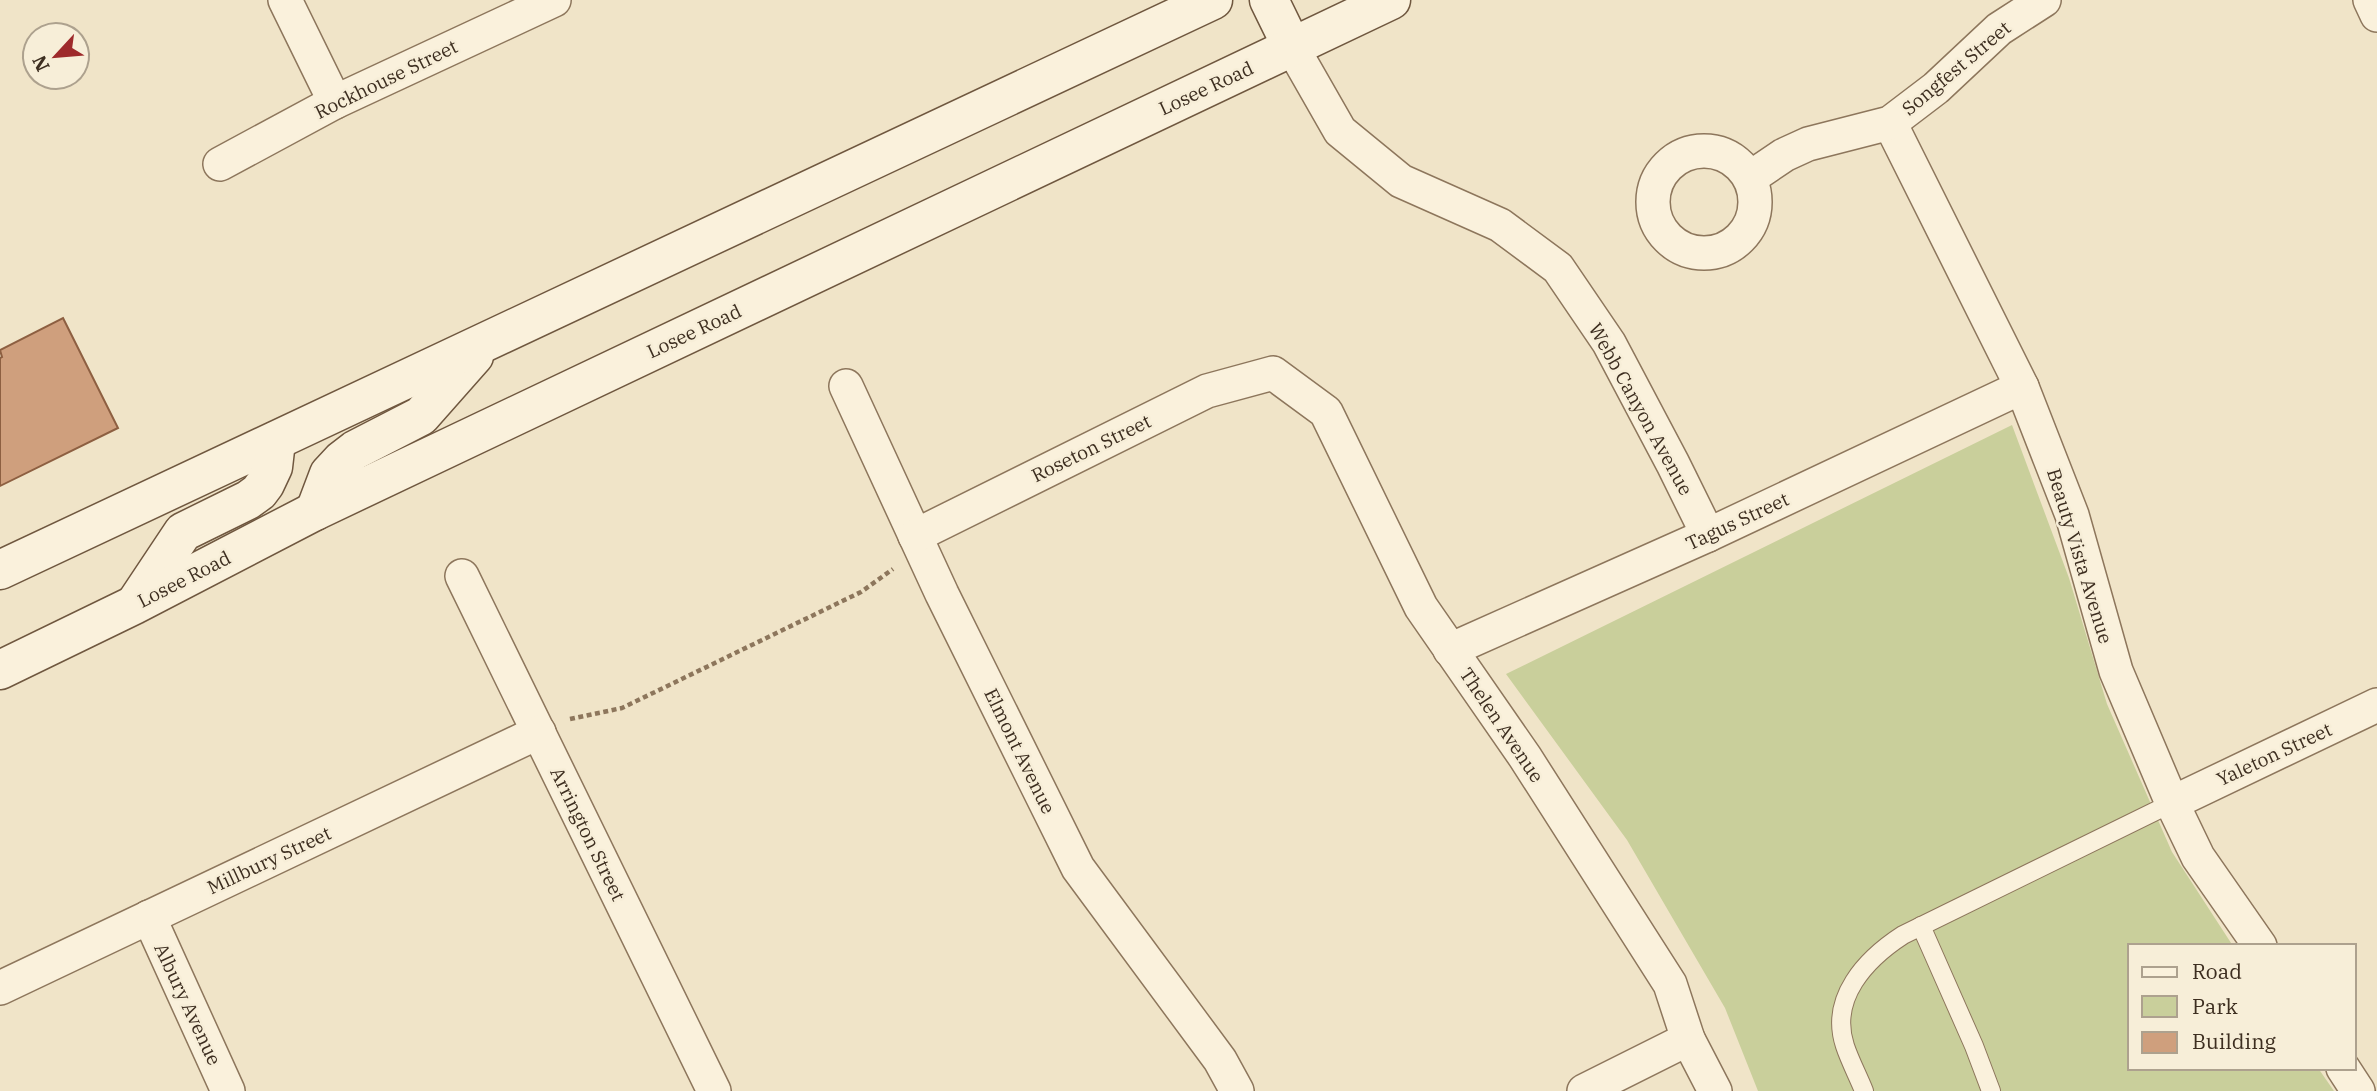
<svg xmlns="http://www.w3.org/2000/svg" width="2377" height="1091" viewBox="0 0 2377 1091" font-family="'IBM Plex Serif',serif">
<rect width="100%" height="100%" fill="#f0e4c8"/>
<path fill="#c9cf9b" d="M2012,425l57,153 38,126 65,148 61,94h-103v122h188l16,23h-576l-33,-83 -98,-168 -121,-166z"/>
<path fill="#cf9f7d" stroke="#8d5f41" stroke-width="2" d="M63,318l55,110 -118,58v-128l2,-1 -2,-7z"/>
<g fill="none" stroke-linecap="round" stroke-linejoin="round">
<g stroke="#8d765c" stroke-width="20">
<g id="lane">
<path d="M1921,926l53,120 17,45"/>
<path d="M1864,1091c-6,-15 -14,-30 -19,-45 -16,-48 21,-87 58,-111l269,-132"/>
</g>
</g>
<g stroke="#8d765c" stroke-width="36">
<g id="street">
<path d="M285,0l50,102"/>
<path d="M2370,0l7,15"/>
<path d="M1292,47l48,84 61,50 99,44 58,43 51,75 64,121 35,71"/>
<path d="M1890,123l132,264 50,128 44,156 56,132 26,54 62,89"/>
<circle cx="1704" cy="202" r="51"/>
<path d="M220,164l115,-62 219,-102"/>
<path d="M1750,178l34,-23 24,-11 82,-21 46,-35 63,-59 45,-29"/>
<path d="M846,386l96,208 136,274 142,192 17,31"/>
<path d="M915,536l292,-145 66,-18 53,39 95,195 104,150 145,227 18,55 27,52"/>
<path d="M462,576l252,515"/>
<path d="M1450,650l258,-115 314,-148"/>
<path d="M2172,803l205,-98"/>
<path d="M149,917l79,174"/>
<path d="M0,988l539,-256"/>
<path d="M2343,1068l15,23"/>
<path d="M1584,1091l104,-52"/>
</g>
</g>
<g stroke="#6f573f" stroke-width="41">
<g id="secondary">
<path d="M1269,0l23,47"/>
<path d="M315,511l14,-37 13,-14 13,-10 66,-34 53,-60"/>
<path d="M0,570l1213,-570"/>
<path d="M137,601l46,-69 65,-32 11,-8 6,-8 8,-17 3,-26"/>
<path d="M0,670l134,-65 181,-94 1076,-511"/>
</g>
</g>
<path stroke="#8d765c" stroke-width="4.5" stroke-dasharray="5 3.5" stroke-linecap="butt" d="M570,719l52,-11 239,-116 32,-23"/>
<use href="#lane" stroke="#faf1dc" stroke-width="18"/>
<use href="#street" stroke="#faf1dc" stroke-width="33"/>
<use href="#secondary" stroke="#faf1dc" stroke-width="38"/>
</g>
<g text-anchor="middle" stroke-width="5" stroke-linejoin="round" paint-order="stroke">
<g font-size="19" fill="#3d2e20" stroke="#f7eed8">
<text transform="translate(1956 68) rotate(-40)" y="7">Songfest Street</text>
<text transform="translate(386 79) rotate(-26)" y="7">Rockhouse Street</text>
<text transform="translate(1206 88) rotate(-25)" y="7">Losee Road</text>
<text transform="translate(694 331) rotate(-25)" y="7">Losee Road</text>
<text transform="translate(1641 409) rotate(61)" y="7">Webb Canyon Avenue</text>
<text transform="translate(1091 448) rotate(-26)" y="7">Roseton Street</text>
<text transform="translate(1737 521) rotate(-25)" y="7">Tagus Street</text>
<text transform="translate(2080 556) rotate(73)" y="7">Beauty Vista Avenue</text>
<text transform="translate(184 579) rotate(-27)" y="7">Losee Road</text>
<text transform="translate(1502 725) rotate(56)" y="7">Thelen Avenue</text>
<text transform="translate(1020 751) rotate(64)" y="7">Elmont Avenue</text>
<text transform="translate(2274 754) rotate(-25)" y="7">Yaleton Street</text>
<text transform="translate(588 834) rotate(64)" y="7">Arrington Street</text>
<text transform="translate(269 860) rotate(-25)" y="7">Millbury Street</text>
<text transform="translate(188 1004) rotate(65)" y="7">Albury Avenue</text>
</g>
</g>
<rect x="2128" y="944" width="228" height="126" fill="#f7eed8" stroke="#ada18e" stroke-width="2"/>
<rect x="2142" y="967" width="35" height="10" fill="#faf1dc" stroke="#ada18e" stroke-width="2"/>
<text x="2192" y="979" font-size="21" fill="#3d2e20">Road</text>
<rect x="2142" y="996" width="35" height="21" fill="#c9cf9b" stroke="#ada18e" stroke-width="2"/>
<text x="2192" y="1014" font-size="21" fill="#3d2e20">Park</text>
<rect x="2142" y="1032" width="35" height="21" fill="#cf9f7d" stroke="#ada18e" stroke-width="2"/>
<text x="2192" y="1049" font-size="21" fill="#3d2e20">Building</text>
<g transform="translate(56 56) rotate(244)"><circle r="33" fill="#f7eed8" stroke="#ada18e" stroke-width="2"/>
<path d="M0-5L12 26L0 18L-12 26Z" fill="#9e2a2b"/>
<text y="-10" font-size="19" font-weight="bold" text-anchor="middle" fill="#3d2e20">N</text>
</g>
</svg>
